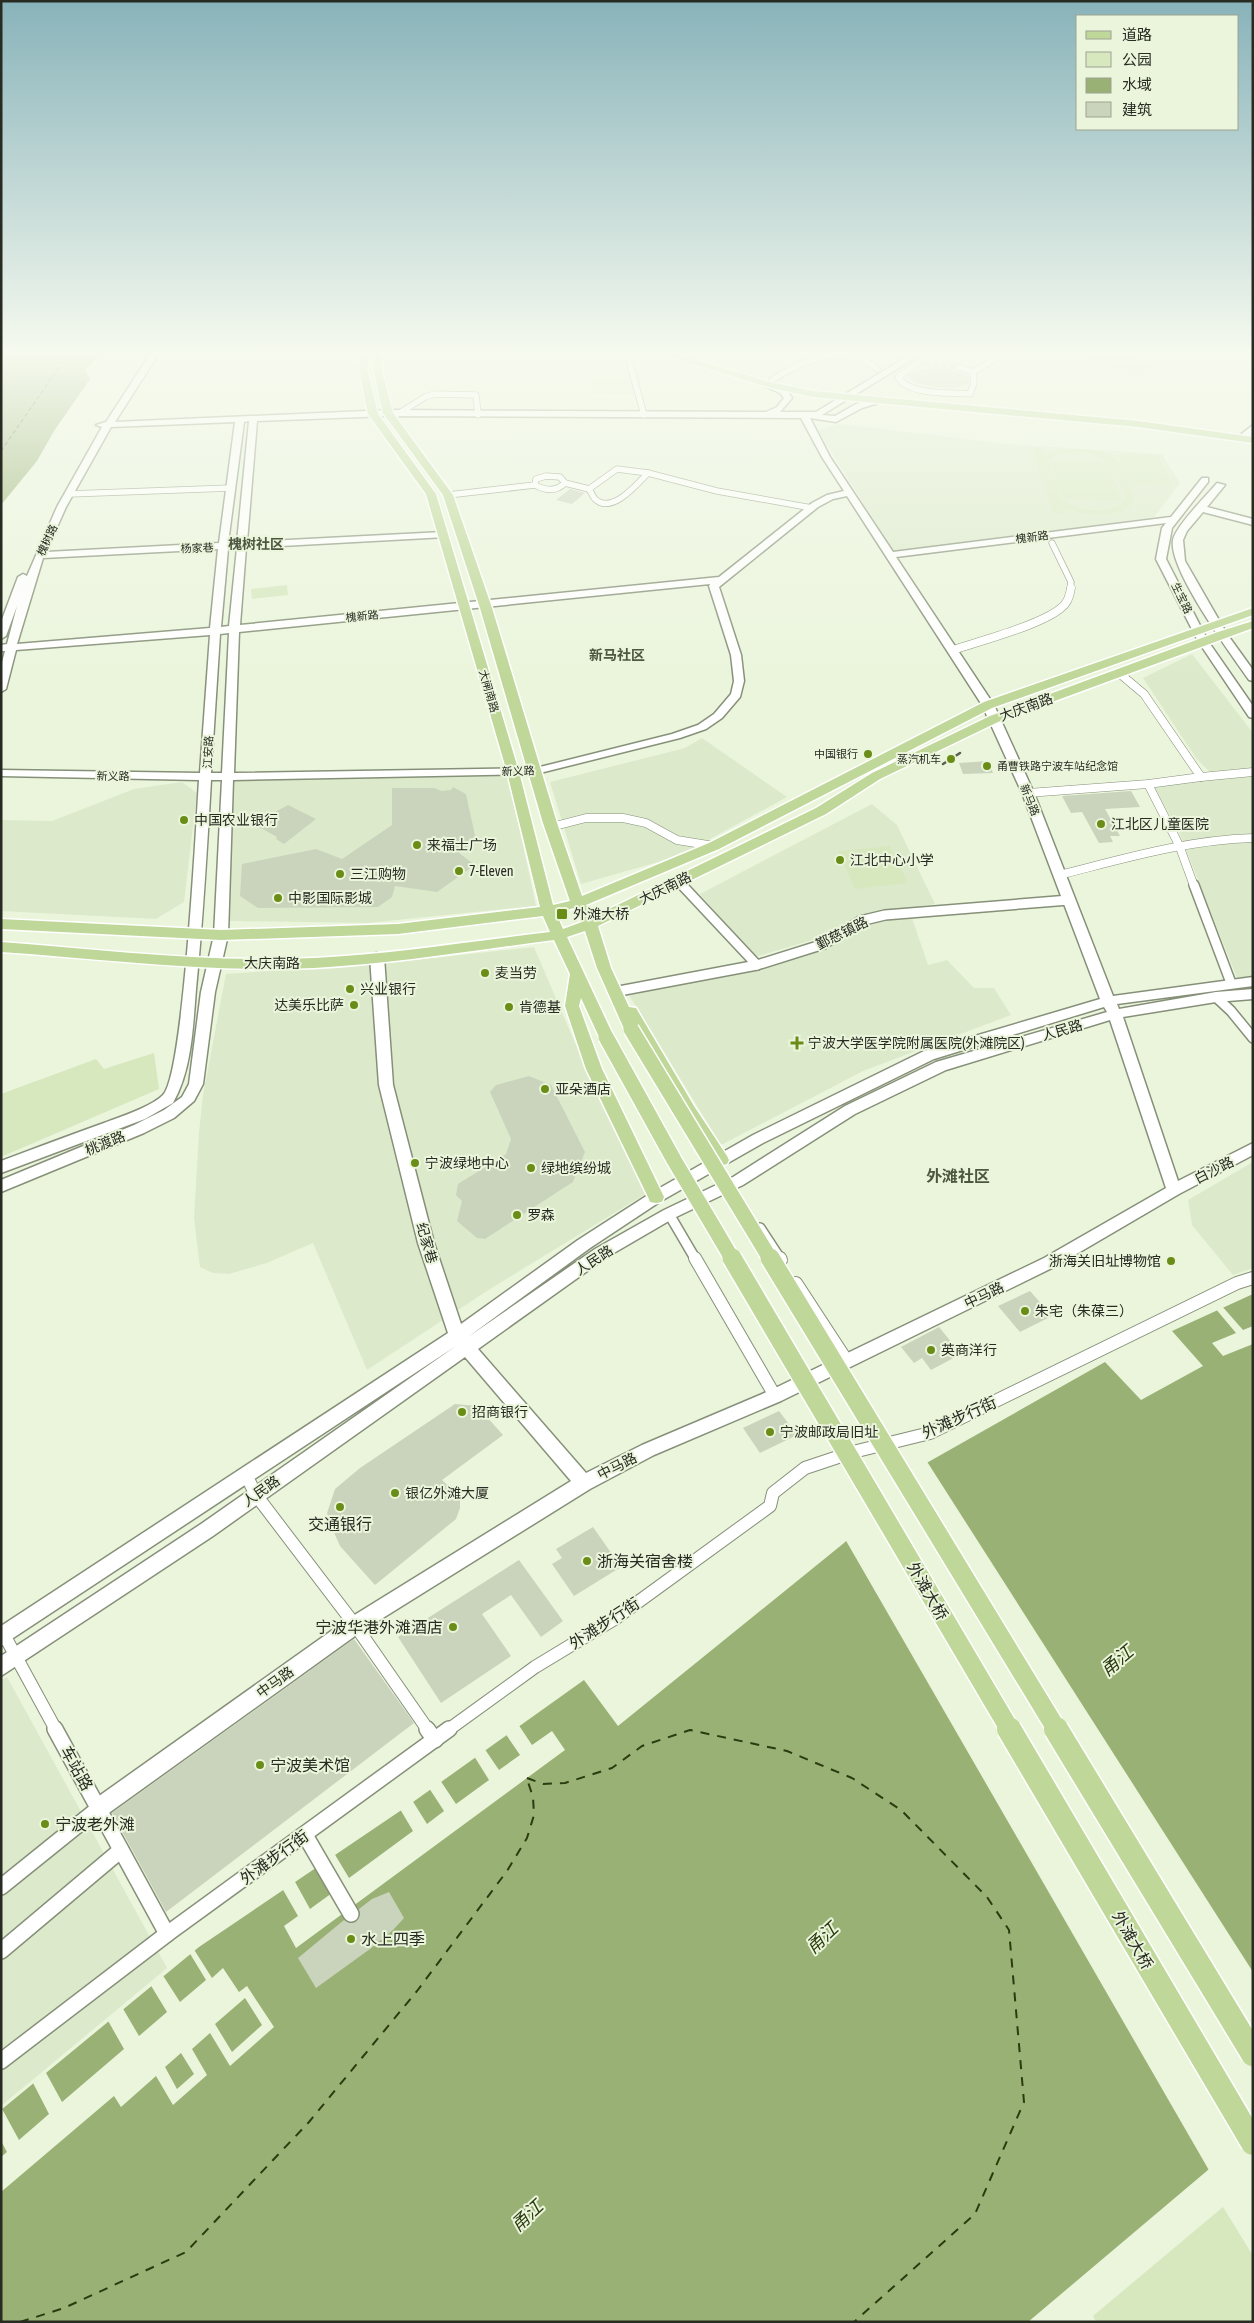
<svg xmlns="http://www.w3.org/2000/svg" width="1254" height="2323" viewBox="0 0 1254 2323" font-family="'Asap Condensed','Noto Sans SC',sans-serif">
<rect width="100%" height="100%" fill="#ebf5dc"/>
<g fill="#dceacb">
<path d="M1094,353h20l42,11 -13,10 -12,-1 -46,-12z"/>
<path d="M595,379l38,1 2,14 -43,-1z"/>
<path d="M839,424l166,20 157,10 18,29 -26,34 -260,36 -76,-123z"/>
<path d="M1192,654l61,79v243l-16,2 -58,-146 -24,-44 17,-5 46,-3 -22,-22 -53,-80z"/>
<path d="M702,738l85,59 -108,59 -98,28 -31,-102 135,-34z"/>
<path d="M508,775l28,131 -169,17 -139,-2 6,-141z"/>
<path d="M182,782l15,11 -13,109 -28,17 -155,-8v-91l51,1 82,-32z"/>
<path d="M872,804l25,21 38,79 -79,12 -27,19 -74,22 -55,-63z"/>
<path d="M911,915l17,50 19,-5 27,28h20l17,27 -148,56 -142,74 -94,-153 134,-25 100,-45z"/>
<path d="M534,947l48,112 65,134 -157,96 -123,81 -54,-127 -46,20 -38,11 -16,-1 -13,-6 -6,-49 5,-85 4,-38 23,-121 161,-11z"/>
<path d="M1253,1162v106l-20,7 -41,-50 -4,-25z"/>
<path d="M7,1677l160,291 -166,138v-426z"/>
</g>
<g fill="#d7e8bf" fill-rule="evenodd">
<path d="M1032,448l11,1 2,5c18,-7 63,-9 75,10 6,10 9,23 14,34l-1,4c-14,19 -50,13 -69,6l1,6h-11zM1072,452c38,1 40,14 53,45l-4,7c-17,11 -44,7 -60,-5l-12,-39 7,-5z"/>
<path d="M1118,454l40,1 13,31 -40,-1z"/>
<path d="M1051,462l57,1 14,37 -59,-1z"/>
<path d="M287,585l1,10 -36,4 -1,-10z"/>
<path d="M890,846l18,37 -53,6 -17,-38z"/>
<path d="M154,1053l5,36 -158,68v-63l95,-35 8,10z"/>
<path d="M1223,2207l30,49v66h-157l-3,-6z"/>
</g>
<g fill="#99b175">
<path d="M1,353h100l-16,17 5,9 -36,52 -17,30 -36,44z"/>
<path d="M1253,1294v838l-225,190h-1027v-212l198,-163 207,-140 178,-127 34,46 226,-183 79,-78 182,-103 36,38 62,-34 -31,-35z"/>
</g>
<g fill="#ebf5dc" fill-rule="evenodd">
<path d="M1221,1305l22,25 10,-4v18l-30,12 -11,-13 24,-10 -21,-25z"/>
<path d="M926,1460l327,512v164l-43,36 -365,-633z"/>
<path d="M518,1724l14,21 20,-14 13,19 -269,198 -12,-22 14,-10 -16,-28 12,-8 16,29 22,-16 -16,-28 18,-12 15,25 64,-47 -13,-22 12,-9 15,24 17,-13 -15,-23 11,-8 16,24 33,-24 -15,-24 10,-8 15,22 21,-15 -15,-22z"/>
<path d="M193,1948l19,30 11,-10 16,24 8,-6 27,41 -44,39 -20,-33 -18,16 15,26 -34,30 -17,-29 -35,31 -7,-11 -113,96v-35l6,-5 -6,-11v-34l18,33 30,-26 -17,-33 13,-10 17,31 62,-53 -17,-30 15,-12 17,29 28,-24 -17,-28 12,-10 18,28 26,-22 -17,-28zM245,1998l17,27 -30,27 -17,-28zM181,2053l13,21 -17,15 -12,-22z"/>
</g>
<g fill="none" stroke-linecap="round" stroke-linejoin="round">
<g stroke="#2c3b0f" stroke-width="1" stroke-dasharray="4 3" stroke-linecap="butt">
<path d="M1,451l68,-98"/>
<path d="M689,1730h3"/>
</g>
<g stroke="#2c3b0f" stroke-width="2" stroke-dasharray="9 8" stroke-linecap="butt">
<path d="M527,1778l16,6 22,-1 47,-15 30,-22 48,-16 97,21 65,27 49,32 86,87 22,33 15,172 -49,112 -121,108"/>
<path d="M20,2322l44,-14 122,-56 123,-130 108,-131 90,-120 20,-33 7,-23 -1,-18 -6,-18"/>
</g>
</g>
<g fill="#cad4bc">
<path d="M931,368l21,2 12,4 5,2v8l-17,4 -20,-1 -18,-5 -7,-5 8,-6z"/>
<path d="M570,489l15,4 -13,11 -16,-4z"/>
<path d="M988,761l5,12 -30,1 -4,-11z"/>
<path d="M453,787l13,7 10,46 -17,13 16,12 -38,27 -42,-6 -3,11 -14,10 -120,1 -18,-12 2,-32 74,-15 26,10 50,-34v-37h42l8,3 9,-1z"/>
<path d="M1131,791l9,16 -35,2 15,27h-10l3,6 -14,1 -17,-31 -11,1 -9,-17z"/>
<path d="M288,805l28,14 -32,25 -8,-5 1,-2 -18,-10 5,-9z"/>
<path d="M529,1076l22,9 34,67 -12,30 -88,57 -8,-1 -20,-17 5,-20 -6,-6 2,-11 48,-30 5,-15 -21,-47 6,-7z"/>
<path d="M1030,1291l22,25 -32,16 -22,-26z"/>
<path d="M939,1327l22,27 -30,16 -9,-12 -8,5 -13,-16z"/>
<path d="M455,1404l22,2 26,29 -61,45 18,17v11l-4,11 -81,66 -35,-39 -7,-16 -6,-17 8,-24 25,-21z"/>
<path d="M779,1411l18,24 -37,18 -17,-25z"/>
<path d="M593,1527l28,40 -47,29 -22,-32 10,-6 -6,-9z"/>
<path d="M519,1560l44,61 -22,16 -30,-42 -29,19 29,42 -70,47 -43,-66z"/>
<path d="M354,1639l60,84 -248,189 -54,-99z"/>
<path d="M389,1892l15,26 -11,12 -23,19 -54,39 -18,-30 46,-38 7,3 5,-1 4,-8 -1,-5 13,-10z"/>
</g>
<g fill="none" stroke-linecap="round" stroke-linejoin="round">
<path stroke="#c4cdb7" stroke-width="5.5" stroke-dasharray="5.5 3" stroke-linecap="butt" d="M924,364l34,3"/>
<g stroke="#869079" stroke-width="7">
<g id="street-far4">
<path d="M627,353l17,62"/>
<path d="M918,363l-20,14c11,19 52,15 72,17l4,-11 -1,-11 -15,-5"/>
<path d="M973,372l22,-13 -21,-6"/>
<path d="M772,380c31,-20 73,-38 105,-11"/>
<path d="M398,414l27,-17 10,-3 41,1 2,20"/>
<path d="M535,485c11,6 21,7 30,-2"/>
<path d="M589,489c2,3 4,8 6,10 17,16 42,-15 53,-26"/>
<path d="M69,494l162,-6"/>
<path d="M448,495l87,-10 1,-6 10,-3 14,1 5,6 24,6 28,-20 31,4 69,18 95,17"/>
<path d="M1052,543l19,39 -1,7"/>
</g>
</g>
<g stroke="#869079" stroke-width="9">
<g id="street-far3">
<path d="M953,650c27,-9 88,-25 108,-42 6,-4 9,-13 10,-20"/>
<path d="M1201,777l52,-5"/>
<path d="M1148,784l31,61 15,41"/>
<path d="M1028,793l120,-9 53,-7 -57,-83 -25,-21"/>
<path d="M551,827l35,-9h37l23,5 31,17 37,6"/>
<path d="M1059,875c64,-16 127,-35 194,-37"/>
<path d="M679,881l4,5"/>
</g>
</g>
<g stroke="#869079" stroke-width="12">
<g id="street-far2">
<path d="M682,885l75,80"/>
<path d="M1194,885l37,98"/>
<path d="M619,991l138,-26 67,-21 36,-23 25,-6 184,-15"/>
<path d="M1216,997l15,14 22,27"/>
<path d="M669,1214l27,46"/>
<path d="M760,1228l21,32"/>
</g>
</g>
<g stroke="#869079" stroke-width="14">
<g id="street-far1">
<path d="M695,1258l80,138"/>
<path d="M780,1258l1,2"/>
<path d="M796,1283l51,78"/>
<path d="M246,1475l10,20 99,130 73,105"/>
<path d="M2,1631l54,99"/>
<path d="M448,1730l87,-63 81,-49 154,-112 3,-13 32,-25 48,-16 77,-19 307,-150 16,-5"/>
</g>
</g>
<g stroke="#869079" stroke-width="18">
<g id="street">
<path d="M55,1729l112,205"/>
<path d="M427,1729l8,11"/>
<path d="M305,1835l46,79"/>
<path d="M1,1887l98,-79"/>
<path d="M1,1951l120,-101"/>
<path d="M1,2061l166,-127 282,-205"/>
</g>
</g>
<g stroke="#869079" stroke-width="3">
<g id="secondary">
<path d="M151,353h8l-44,69 273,-12 378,2 11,-5 7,-9 -4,-5 -16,-7 -1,-2 4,-2 19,7 6,9 -12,14h36l97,-59h10l-101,62 13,1 21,-12 23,-7 4,3 -1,2 -20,6 -26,14 -26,-4 20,39 63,95 278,-35 31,-39h6v4l-36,46 -6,31 42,82 45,65v12l-4,-1 -51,-76 -42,-82 6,-31 4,-5 -270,34 98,148 40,88 79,203 140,-19v9l-136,18 2,5 97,-17 37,-3v10l-37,3 -93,15 55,164 75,-38v12l-74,39 -123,72 -275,135 -127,54 -64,34 -228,142 -256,184 -7,3 -7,-3 -3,-7 3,-7 256,-182 223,-138 -106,-124 -252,179 -212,140v-20l200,-132 255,-178 -455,300v-20l447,-293 -30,-90 -39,-158 -9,-128 2,-3 5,-1 7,4 9,128 41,158 27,81 117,-84 73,-47 102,-58 171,-84 176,-52 -78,-206 -40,-88 -135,-209 -14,3 -15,8 -99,80 22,68 3,26 -4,16 -18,21 -16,11 -26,9 -144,36 -303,6 -5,155 -13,57 -12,92 -9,17 -20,17 -30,15 -143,59v-12l133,-55 30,-15 18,-13 7,-13 12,-92 13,-57 8,-155h-11c-4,70 -8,139 -15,209 -3,38 -4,80 -23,114l-28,16 -144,54v-12c35,-13 69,-26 103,-38 16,-6 47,-16 59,-28 21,-21 33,-270 36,-315l-198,-4v-6l199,3 10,-138 -194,15 -10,39 -5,3v-26l4,-15h-4v-6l6,-1 10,-38 -11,30 -5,3v-17l17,-45 5,-3 4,2 30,-69 45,-80 -6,-2 10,-3zM388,416l413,2 21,39 22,34 -17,4 -15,8 -93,74 -479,48 6,-77 200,-11 2,-2 -5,-3 -196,10 10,-121zM249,421l-12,121 -9,1 16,-121zM235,422l-16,121 -173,9 20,-45 45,-80zM237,548l-8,78 -8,1 7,-78zM218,549l-8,79 -193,16 26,-86zM710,584l-1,2 22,69 3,26 -3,13 -17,20 -16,11 -26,9 -136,34 -302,5 5,-141zM229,633l-7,140h-11l9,-139zM1104,1007l3,5 -171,50 -91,44 -112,71 -69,33 -69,39 -127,88 122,-89 71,-47 102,-58 171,-84zM1110,1020l56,168 -122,70 -275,133 -127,54 -56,28 -108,-124 129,-92 67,-39 69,-33 112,-71 91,-44z"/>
<path d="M1253,425v8l-8,7h-6v-4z"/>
<path d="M1217,483l8,2 -18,22 46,12v6l-50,-13 -16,19 -4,9 2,21 42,73 26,36v11l-4,-1c-18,-26 -81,-111 -76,-140 2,-13 34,-45 44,-57z"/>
</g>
</g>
<g stroke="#fff" stroke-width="3">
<g id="primary">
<path d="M361,353h8l-2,16 11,45 58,80 83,278 34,133 17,-4 -27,-78 -63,-215 -37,-113 -60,-82 -10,-46 2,-14h8l-2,14 12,46 60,82 39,113 65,215 25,73 127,-53 275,-141 269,-94v7l-261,93 -273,141 -133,56 7,12 223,-109 56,-35 118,-57 228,-84 35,-11v7l-255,94 -118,57 -54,35 -228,112 13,42 18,39 7,1 58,98 33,50 2,4 -2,4 -6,2 -6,-2 -33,-50 -46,-81h-10l-29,-65 -12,-37 -18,6 47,100 -3,4h-10l-20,-43 -2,8 23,63 62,128 -2,5 -6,1 -6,-1 -2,-5 -62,-128 -21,-63 5,-32 -16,-34c-79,10 -160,24 -240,28 -104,5 -209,-9 -313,-16v-10c104,8 209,21 313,16 79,-4 158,-17 236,-26l-7,-16 -145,18 -177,6 -220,-11v-10l220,11 177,-6 142,-17 -33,-135 -81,-278 -58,-80 -9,-45zM574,908l8,14 -19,7 -7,-16z"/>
<path d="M658,353h14l97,29 44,9 325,30 115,16v6l-115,-16 -325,-30 -49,-11z"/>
</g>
</g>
<use href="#street-far4" stroke="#fff" stroke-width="5.5"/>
<use href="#street-far3" stroke="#fff" stroke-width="8"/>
<use href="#street-far2" stroke="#fff" stroke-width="9"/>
<use href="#street-far1" stroke="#fff" stroke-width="12"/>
<use href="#street" stroke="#fff" stroke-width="15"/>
<use href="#secondary" fill="#fff" fill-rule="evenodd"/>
<use href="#primary" fill="#bfd798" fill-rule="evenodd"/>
<path stroke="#595f52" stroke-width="2.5" d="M943,764l17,-11"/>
<g stroke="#fff" stroke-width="18" stroke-linecap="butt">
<g id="primary-bridge-far2">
<path d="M631,1029l140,231"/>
<path d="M606,1037l68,123 59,100"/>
</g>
</g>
<g stroke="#fff" stroke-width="22" stroke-linecap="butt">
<g id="primary-bridge-far1">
<path d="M732,1258l278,472"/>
<path d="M770,1258l287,472"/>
</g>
</g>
<g stroke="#fff" stroke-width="27" stroke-linecap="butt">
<g id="primary-bridge">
<path d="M1009,1729l244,414"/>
<path d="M1056,1729l197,325"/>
</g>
</g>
<use href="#primary-bridge-far2" stroke="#bfd798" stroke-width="15"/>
<use href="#primary-bridge-far1" stroke="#bfd798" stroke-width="19"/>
<use href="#primary-bridge" stroke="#bfd798" stroke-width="24"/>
</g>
<linearGradient id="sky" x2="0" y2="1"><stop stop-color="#88b3ba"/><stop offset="0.52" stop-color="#f6faef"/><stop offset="1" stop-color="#f6faef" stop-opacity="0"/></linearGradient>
<rect width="1254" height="678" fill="url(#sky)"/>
<g fill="#698d17" stroke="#ebf5dc" stroke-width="2">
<circle cx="868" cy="754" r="5"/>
<circle cx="951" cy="759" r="5"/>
<circle cx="987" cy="766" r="5"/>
<circle cx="184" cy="820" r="5"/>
<circle cx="1101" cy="824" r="5"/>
<circle cx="417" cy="845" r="5"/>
<circle cx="840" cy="860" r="5"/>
<circle cx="459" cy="871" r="5"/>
<circle cx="340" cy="874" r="5"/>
<circle cx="278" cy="898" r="5"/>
<rect x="556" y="908" width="12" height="12" rx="2.5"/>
<circle cx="485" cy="973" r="5"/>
<circle cx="350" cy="989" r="5"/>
<circle cx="354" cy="1005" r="5"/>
<circle cx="509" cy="1007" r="5"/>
<path d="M794.5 1035.5h5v5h5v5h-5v5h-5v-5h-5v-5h5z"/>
<circle cx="545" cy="1089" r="5"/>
<circle cx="415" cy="1163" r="5"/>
<circle cx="531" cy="1168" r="5"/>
<circle cx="517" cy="1215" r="5"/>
<circle cx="1171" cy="1261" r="5"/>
<circle cx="1025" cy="1311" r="5"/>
<circle cx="931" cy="1350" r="5"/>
<circle cx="462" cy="1412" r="5"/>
<circle cx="770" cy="1432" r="5"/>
<circle cx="395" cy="1493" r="5"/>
<circle cx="340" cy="1507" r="5"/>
<circle cx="587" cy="1561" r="5"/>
<circle cx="453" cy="1627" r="5"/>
<circle cx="260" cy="1765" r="5"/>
<circle cx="45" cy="1824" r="5"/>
<circle cx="351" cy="1939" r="5"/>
</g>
<g text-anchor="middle" stroke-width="4" stroke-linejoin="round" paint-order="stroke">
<g font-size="11" fill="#272b22" stroke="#ebf5dc">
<text transform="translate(1032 537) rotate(-7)" y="4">槐新路</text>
<text transform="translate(47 540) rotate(-65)" y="4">槐树路</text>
<text transform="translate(197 548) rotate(-2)" y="4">杨家巷</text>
<text transform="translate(1182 598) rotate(64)" y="4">生宝路</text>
<text transform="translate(362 616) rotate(-6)" y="4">槐新路</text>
<text transform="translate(489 691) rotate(74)" y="4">大闸南路</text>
<text transform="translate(208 752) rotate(-87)" y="4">江安路</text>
<text transform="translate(518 771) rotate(-2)" y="4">新义路</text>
<text transform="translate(113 776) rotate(1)" y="4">新义路</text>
<text transform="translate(1030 800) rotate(68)" y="4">新马路</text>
</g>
<g font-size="11" fill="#272b22" stroke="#ebf5dc" text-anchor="end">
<text x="858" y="758">中国银行</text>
<text x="941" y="763">蒸汽机车</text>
<text x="997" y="770" text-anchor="start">甬曹铁路宁波车站纪念馆</text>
</g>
<g font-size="14" font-weight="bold" fill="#4d5641" stroke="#ebf5dc">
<text x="256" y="549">槐树社区</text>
<text x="617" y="660">新马社区</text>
</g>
<g font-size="14" fill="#272b22" stroke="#ebf5dc">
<text transform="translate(1026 707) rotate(-20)" y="5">大庆南路</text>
<text transform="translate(665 888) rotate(-26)" y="5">大庆南路</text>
<text transform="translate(842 933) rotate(-26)" y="5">鄞慈镇路</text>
<text x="272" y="968">大庆南路</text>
<text transform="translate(1062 1030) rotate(-16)" y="5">人民路</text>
<text transform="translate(105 1143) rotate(-22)" y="5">桃渡路</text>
<text transform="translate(1214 1170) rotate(-27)" y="5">白沙路</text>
<text transform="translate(427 1243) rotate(74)" y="5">纪家巷</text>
<text transform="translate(594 1260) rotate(-33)" y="5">人民路</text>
<text transform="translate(984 1295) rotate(-26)" y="5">中马路</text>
<text transform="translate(617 1466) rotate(-27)" y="5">中马路</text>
<text transform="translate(261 1491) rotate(-35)" y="5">人民路</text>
<text transform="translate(275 1682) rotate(-36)" y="5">中马路</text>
</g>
<g font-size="14" fill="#272b22" stroke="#ebf5dc" text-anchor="start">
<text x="194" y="825">中国农业银行</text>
<text x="1111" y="829">江北区儿童医院</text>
<text x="427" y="850">来福士广场</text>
<text x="850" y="865">江北中心小学</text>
<text x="469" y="876">7-Eleven</text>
<text x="350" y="879">三江购物</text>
<text x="288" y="903">中影国际影城</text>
<text x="573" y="919">外滩大桥</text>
<text x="495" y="978">麦当劳</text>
<text x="360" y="994">兴业银行</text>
<text x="344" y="1010" text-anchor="end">达美乐比萨</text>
<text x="519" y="1012">肯德基</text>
<text x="808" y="1048">宁波大学医学院附属医院(外滩院区)</text>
<text x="555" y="1094">亚朵酒店</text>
<text x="425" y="1168">宁波绿地中心</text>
<text x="541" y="1173">绿地缤纷城</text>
<text x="527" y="1220">罗森</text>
<text x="1161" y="1266" text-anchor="end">浙海关旧址博物馆</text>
<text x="1035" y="1316">朱宅（朱葆三）</text>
<text x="941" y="1355">英商洋行</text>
<text x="472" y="1417">招商银行</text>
<text x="780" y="1437">宁波邮政局旧址</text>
<text x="405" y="1498">银亿外滩大厦</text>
</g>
<g font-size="16" font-weight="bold" fill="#4d5641" stroke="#ebf5dc">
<text x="958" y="1182">外滩社区</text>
</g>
<g font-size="16" fill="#272b22" stroke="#ebf5dc">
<text transform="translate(959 1417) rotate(-24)" y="6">外滩步行街</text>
<text transform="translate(928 1591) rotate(60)" y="6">外滩大桥</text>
<text transform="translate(604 1623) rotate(-33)" y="6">外滩步行街</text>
<text transform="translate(77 1768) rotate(61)" y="6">车站路</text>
<text transform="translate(274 1857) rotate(-36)" y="6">外滩步行街</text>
<text transform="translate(1133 1940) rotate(60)" y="6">外滩大桥</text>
</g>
<g font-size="16" fill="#272b22" stroke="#ebf5dc" text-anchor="start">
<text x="340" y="1530" text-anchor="middle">交通银行</text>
<text x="597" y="1567">浙海关宿舍楼</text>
<text x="443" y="1633" text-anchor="end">宁波华港外滩酒店</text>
<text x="270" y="1771">宁波美术馆</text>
<text x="55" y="1830">宁波老外滩</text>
<text x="361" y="1945">水上四季</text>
</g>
<g font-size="18" font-style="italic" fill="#2c3b0f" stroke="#ebf5dc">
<text transform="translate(1117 1661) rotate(-40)" y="6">甬江</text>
<text transform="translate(822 1938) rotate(-43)" y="6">甬江</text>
<text transform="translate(527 2216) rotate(-43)" y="6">甬江</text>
</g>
</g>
<rect width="1254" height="2323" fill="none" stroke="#272b22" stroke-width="5"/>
<rect x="1076" y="15" width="162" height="115" fill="#ebf5dc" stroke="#9da492"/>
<rect x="1086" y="31" width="25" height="8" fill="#bfd798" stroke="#9da492"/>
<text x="1122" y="40" font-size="15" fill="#272b22">道路</text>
<rect x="1086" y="52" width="25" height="15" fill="#d7e8bf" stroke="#9da492"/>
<text x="1122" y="65" font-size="15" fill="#272b22">公园</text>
<rect x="1086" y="78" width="25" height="15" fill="#99b175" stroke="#9da492"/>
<text x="1122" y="90" font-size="15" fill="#272b22">水域</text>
<rect x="1086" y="102" width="25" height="15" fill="#cad4bc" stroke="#9da492"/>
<text x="1122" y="115" font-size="15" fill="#272b22">建筑</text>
</svg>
